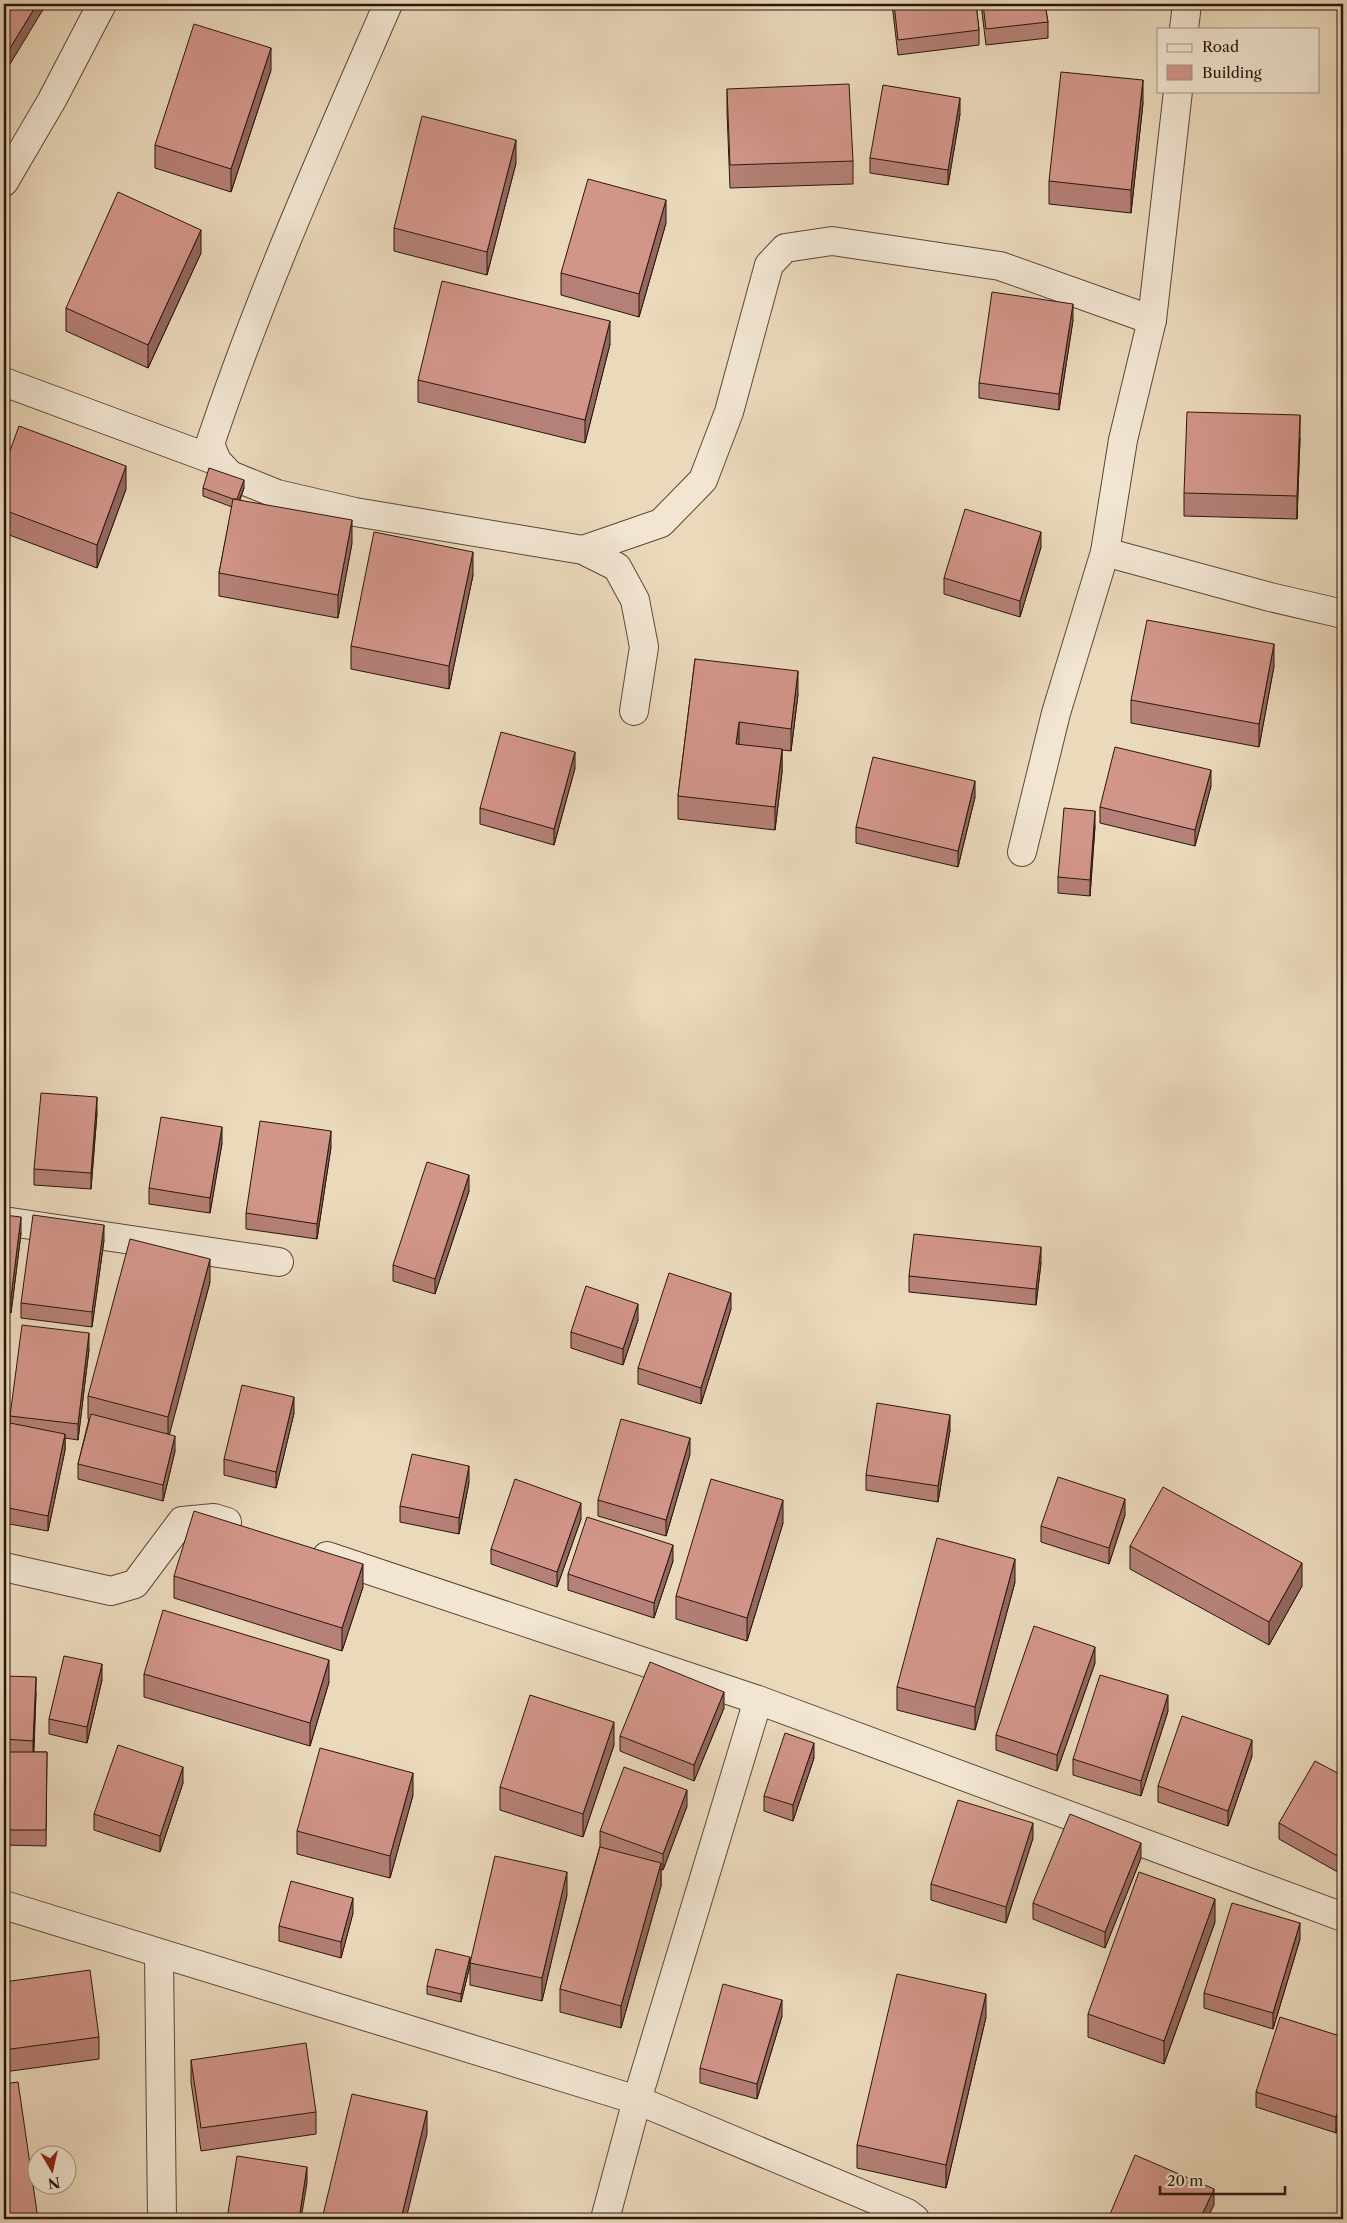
<svg xmlns="http://www.w3.org/2000/svg" width="1347" height="2223" viewBox="0 0 1347 2223" font-family="'Libre Caslon Text',serif">
<rect width="100%" height="100%" fill="#ebd9bc"/>
<filter id="stains"><feTurbulence type="fractalNoise" baseFrequency=".004" numOctaves="4"/><feColorMatrix values="0 0 0 0 .2 0 0 0 0 .09 0 0 0 0 .02 0 0 0 .5 -.17"/></filter>
<radialGradient id="worn" r=".72"><stop offset=".6" stop-color="#630" stop-opacity="0"/><stop offset="1" stop-color="#630" stop-opacity=".3"/></radialGradient>
<g fill="none" stroke-linecap="round" stroke-linejoin="round">
<g stroke="#5a4738" stroke-width="30">
<g id="minor">
<path d="M388,4c-63,145 -128,290 -178,440l7,17 13,14 47,19 78,18 228,38 34,17 18,33 9,47 -10,64"/>
<path d="M1184,29l3,-25"/>
<path d="M4,182l48,-82 50,-96"/>
<path d="M4,382l213,79"/>
<path d="M583,550l78,-27 42,-43 26,-68 40,-147 16,-17 47,-7 168,25 152,54"/>
<path d="M1105,552l165,45 73,17"/>
<path d="M1022,852l34,-139 49,-161 18,-112 29,-120 26,-229"/>
<path d="M4,1221l275,41"/>
<path d="M327,1556l431,144 585,217"/>
<path d="M4,1567l107,24 24,-7 47,-63 32,-3 13,4"/>
<path d="M4,1905l633,195 270,113 8,6"/>
<path d="M159,1955l3,264"/>
<path d="M605,2219l32,-119 121,-400"/>
</g>
</g>
<use href="#minor" stroke="#f2e6d3" stroke-width="28"/>
</g>
<g fill="#b58077" stroke="#2a160c">
<path d="M892,4h84l3,26v15l-81,10z"/>
<path d="M981,4h64l3,18v16l-62,7z"/>
<path d="M271,70l-40,122 -76,-24v-23z"/>
<path d="M727,89l126,72v23l-123,4 -3,-76z"/>
<path d="M1143,103l-12,110 -82,-9v-23z"/>
<path d="M960,114l-12,71 -78,-12v-15z"/>
<path d="M516,163l-29,112 -93,-24v-23z"/>
<path d="M666,223l-27,94 -78,-22v-22z"/>
<path d="M201,253l-53,115 -82,-37v-23z"/>
<path d="M1073,320l-14,90 -80,-12v-15z"/>
<path d="M610,344l-25,99 -167,-41v-22z"/>
<path d="M1300,438l-3,81 -113,-3v-23z"/>
<path d="M4,467l122,22 -29,79 -93,-35z"/>
<path d="M203,488h41l-4,12 112,43 -14,75 -119,-22v-23l13,-66 -29,-11z"/>
<path d="M1041,547l-21,70 -76,-23v-16z"/>
<path d="M473,575l-24,114 -98,-20v-23z"/>
<path d="M695,659l103,35 -7,57 -9,-1v22l-7,58 -97,-11v-23z"/>
<path d="M1274,666l-15,81 -128,-24v-23z"/>
<path d="M575,768l-21,77 -74,-21v-16z"/>
<path d="M1211,786l-16,60 -95,-23v-16z"/>
<path d="M975,797l-17,70 -102,-24v-16z"/>
<path d="M1095,826l-5,70 -32,-3v-16z"/>
<path d="M97,1113l-6,76 -57,-4v-16z"/>
<path d="M222,1143l-12,70 -61,-9v-16z"/>
<path d="M331,1147l-14,92 -71,-10v-16z"/>
<path d="M469,1191l-34,103 -42,-13v-16z"/>
<path d="M4,1215l17,18 -10,80 -7,-1z"/>
<path d="M104,1240l-12,87 -71,-9v-15z"/>
<path d="M1041,1263l-5,42 -127,-13v-16z"/>
<path d="M210,1282l-41,152 6,17 -12,50 -85,-22v-15l11,-45h-1v-23z"/>
<path d="M731,1309l-30,95 -63,-20v-16z"/>
<path d="M638,1320l-15,45 -52,-17v-16z"/>
<path d="M89,1349l-11,91 -13,-2v12l-17,81 -44,-8v-67l6,-33v-7z"/>
<path d="M294,1413l-18,75 -52,-13v-16z"/>
<path d="M950,1430l-12,72 -72,-12v-15z"/>
<path d="M690,1454l-24,82 -68,-20v-16z"/>
<path d="M469,1482l-10,52 -59,-12v-16z"/>
<path d="M1125,1515l-16,49 -68,-22v-16z"/>
<path d="M581,1519l-24,68 -66,-23v-15z"/>
<path d="M783,1523l-36,118 -71,-22v-23z"/>
<path d="M1130,1546l172,40 -33,59 -139,-76z"/>
<path d="M673,1561l-19,57 -86,-28v-16z"/>
<path d="M174,1576l189,11 -21,64 -168,-53z"/>
<path d="M1015,1582l-40,148 -78,-20v-23z"/>
<path d="M1095,1663l-38,108 -61,-21v-15z"/>
<path d="M144,1674l185,8 -19,64 -166,-49z"/>
<path d="M4,1676l32,17 -2,59h13l-1,94 -42,-1z"/>
<path d="M102,1680l-15,63 -38,-9v-15z"/>
<path d="M724,1708l-30,73 -74,-30v-15z"/>
<path d="M1168,1711l-27,85 -68,-21v-16z"/>
<path d="M614,1745l-31,92 -83,-27v-23z"/>
<path d="M1252,1756l-24,70 -70,-24v-16z"/>
<path d="M814,1758l-21,63 -29,-10v-15z"/>
<path d="M1343,1776v99l-64,-36v-16z"/>
<path d="M183,1783l-23,69 -66,-22v-16z"/>
<path d="M413,1795l-23,83 -93,-24v-23z"/>
<path d="M687,1806l-24,64 -2,-1v17l-40,142 -61,-16v-23l40,-143v-15z"/>
<path d="M1033,1838l-27,85 -75,-23v-16z"/>
<path d="M1141,1858l-36,90 -72,-29v-16z"/>
<path d="M567,1895l-25,106 -72,-16v-22z"/>
<path d="M353,1913l-12,45 -62,-17v-15z"/>
<path d="M1215,1922l-51,142 -76,-27v-23z"/>
<path d="M1300,1939l-27,90 -69,-21v-15z"/>
<path d="M4,1950l3,31 92,56v22l-95,13z"/>
<path d="M470,1965l-9,37 -34,-8v-8z"/>
<path d="M782,2016l-25,83 -57,-16v-15z"/>
<path d="M986,2017l-40,171 -89,-20v-23z"/>
<path d="M1343,2037l-7,96 -80,-26v-15z"/>
<path d="M191,2060l125,52v22l-115,17 -10,-69z"/>
</g>
<g fill="#936861" stroke="#2a160c">
<path d="M37,4h7v4l-40,66v-16z"/>
<path d="M271,48v22l-40,122v-23z"/>
<path d="M1143,80v23l-12,110v-23z"/>
<path d="M960,98v16l-12,71v-15z"/>
<path d="M516,140v23l-29,112v-23z"/>
<path d="M666,200v23l-27,94v-23z"/>
<path d="M201,230v23l-53,115v-23z"/>
<path d="M1073,304v16l-14,90v-16z"/>
<path d="M610,321v23l-25,99v-23z"/>
<path d="M1300,415v23l-3,81v-23z"/>
<path d="M5,421v15l-1,3v-16z"/>
<path d="M126,466v23l-29,79v-23z"/>
<path d="M244,480v8l-8,20v-8z"/>
<path d="M352,520v23l-14,75v-23z"/>
<path d="M1041,532v15l-21,70v-16z"/>
<path d="M473,552v23l-24,114v-23z"/>
<path d="M1274,644v22l-15,81v-23z"/>
<path d="M798,671v23l-7,57v-22z"/>
<path d="M739,722v23l-3,-1z"/>
<path d="M782,749v23l-7,58v-23z"/>
<path d="M575,752v16l-21,77v-16z"/>
<path d="M1211,770v16l-16,60v-16z"/>
<path d="M975,781v16l-17,70v-16z"/>
<path d="M1095,811v15l-5,70v-16z"/>
<path d="M97,1097v16l-6,76v-16z"/>
<path d="M222,1127v16l-12,70v-15z"/>
<path d="M331,1131v16l-14,92v-15z"/>
<path d="M469,1175v16l-34,103v-15z"/>
<path d="M21,1217v16l-10,80v-16z"/>
<path d="M104,1225v15l-12,87v-15z"/>
<path d="M1041,1247v16l-5,42v-16z"/>
<path d="M210,1259v23l-42,158v-23z"/>
<path d="M731,1293v16l-30,95v-16z"/>
<path d="M638,1304v16l-15,45v-16z"/>
<path d="M7,1319v22l-3,28v-23z"/>
<path d="M89,1333v16l-11,91v-16z"/>
<path d="M294,1397v16l-18,75v-16z"/>
<path d="M950,1415v15l-12,72v-16z"/>
<path d="M65,1434v16l-17,81v-15z"/>
<path d="M175,1436v15l-12,50v-16z"/>
<path d="M690,1438v16l-24,82v-16z"/>
<path d="M469,1466v16l-10,52v-16z"/>
<path d="M1125,1499v16l-16,49v-16z"/>
<path d="M783,1500v23l-36,118v-23z"/>
<path d="M581,1503v16l-24,68v-15z"/>
<path d="M673,1545v16l-19,57v-15z"/>
<path d="M1015,1559v23l-40,148v-23z"/>
<path d="M1302,1563v23l-33,59v-23z"/>
<path d="M363,1564v23l-21,64v-23z"/>
<path d="M1095,1647v16l-38,108v-16z"/>
<path d="M329,1660v22l-19,64v-23z"/>
<path d="M102,1664v16l-15,63v-16z"/>
<path d="M36,1677v16l-3,64v-16z"/>
<path d="M724,1692v16l-30,73v-16z"/>
<path d="M1168,1695v16l-27,85v-15z"/>
<path d="M614,1722v23l-31,92v-23z"/>
<path d="M1252,1740v16l-24,70v-15z"/>
<path d="M814,1743v15l-21,63v-16z"/>
<path d="M183,1767v16l-23,69v-16z"/>
<path d="M413,1773v22l-23,83v-22z"/>
<path d="M687,1790v16l-24,64v-16z"/>
<path d="M1033,1823v15l-27,85v-16z"/>
<path d="M1141,1843v15l-36,90v-16z"/>
<path d="M661,1863v23l-40,142v-22z"/>
<path d="M567,1872v23l-25,106v-23z"/>
<path d="M353,1898v15l-12,45v-16z"/>
<path d="M1215,1899v23l-51,142v-23z"/>
<path d="M1300,1923v16l-27,90v-16z"/>
<path d="M470,1957v8l-9,37v-8z"/>
<path d="M986,1994v23l-40,171v-23z"/>
<path d="M782,2000v16l-25,83v-15z"/>
<path d="M1343,2095v16l-7,22v-16z"/>
<path d="M427,2111v23l-21,85h-5z"/>
<path d="M307,2167v16l-6,36h-2z"/>
<path d="M1214,2189v16l-7,14h-7z"/>
</g>
<g fill="#d2958a" stroke="#2a160c">
<path d="M4,4h33l-33,54z"/>
<path d="M894,4h82l3,26 -81,10z"/>
<path d="M983,4h62l3,18 -62,7z"/>
<path d="M194,24l77,24 -40,121 -76,-24z"/>
<path d="M1061,72l82,8 -12,110 -82,-9z"/>
<path d="M849,84l4,77 -123,4 -3,-76z"/>
<path d="M883,85l77,13 -12,72 -78,-12z"/>
<path d="M422,116l94,24 -29,112 -93,-24z"/>
<path d="M588,179l78,21 -27,94 -78,-21z"/>
<path d="M118,192l83,38 -53,115 -82,-37z"/>
<path d="M442,281l168,40 -25,99 -167,-40z"/>
<path d="M992,292l81,12 -14,90 -80,-11z"/>
<path d="M1187,412l113,3 -3,81 -113,-3z"/>
<path d="M19,426l107,40 -29,79 -93,-35v-43z"/>
<path d="M209,468l35,12 -7,19h-4l-30,-11z"/>
<path d="M233,499l119,21 -14,75 -119,-22z"/>
<path d="M965,509l76,23 -21,69 -76,-23z"/>
<path d="M374,532l99,20 -24,114 -98,-20z"/>
<path d="M1147,620l127,24 -15,80 -128,-24z"/>
<path d="M695,659l103,12 -7,58 -52,-7 -3,22 46,5 -7,58 -97,-11z"/>
<path d="M501,732l74,20 -21,77 -74,-21z"/>
<path d="M1115,747l96,23 -16,60 -95,-23z"/>
<path d="M873,757l102,24 -17,70 -102,-24z"/>
<path d="M1064,808l31,3 -5,69 -32,-3z"/>
<path d="M41,1093l56,4 -6,76 -57,-4z"/>
<path d="M161,1117l61,10 -12,71 -61,-10z"/>
<path d="M260,1121l71,10 -14,93 -71,-11z"/>
<path d="M427,1162l42,13 -34,104 -42,-14z"/>
<path d="M4,1215l17,2 -10,80 -7,-1z"/>
<path d="M33,1215l71,10 -12,87 -71,-9z"/>
<path d="M914,1234l127,13 -5,42 -127,-13z"/>
<path d="M130,1239l80,20 -42,158 -80,-21z"/>
<path d="M669,1273l62,20 -30,95 -63,-20z"/>
<path d="M586,1286l52,18 -15,45 -52,-17z"/>
<path d="M4,1318l3,1 -3,27z"/>
<path d="M22,1325l67,8 -11,91 -68,-8z"/>
<path d="M242,1385l52,12 -18,75 -52,-13z"/>
<path d="M877,1403l73,12 -12,71 -72,-11z"/>
<path d="M91,1414l84,22 -12,49 -85,-21z"/>
<path d="M621,1419l69,19 -24,82 -68,-20z"/>
<path d="M10,1423l55,11 -17,82 -44,-9v-51z"/>
<path d="M412,1454l57,12 -10,52 -59,-12z"/>
<path d="M1058,1477l67,22 -16,49 -68,-22z"/>
<path d="M515,1479l66,24 -24,69 -66,-23z"/>
<path d="M711,1479l72,21 -36,118 -71,-22z"/>
<path d="M1163,1487l139,76 -33,59 -139,-76z"/>
<path d="M194,1511l169,53 -21,64 -168,-52z"/>
<path d="M587,1517l86,28 -19,58 -86,-29z"/>
<path d="M937,1538l78,21 -40,148 -78,-20z"/>
<path d="M163,1610l166,50 -19,63 -166,-49z"/>
<path d="M1034,1626l61,21 -38,108 -61,-20z"/>
<path d="M64,1656l38,8 -15,63 -38,-8z"/>
<path d="M650,1662l74,30 -30,73 -74,-29z"/>
<path d="M1100,1675l68,20 -27,86 -68,-22z"/>
<path d="M4,1676l32,1 -3,64 -29,-2z"/>
<path d="M530,1695l84,27 -31,92 -83,-27z"/>
<path d="M1182,1716l70,24 -24,71 -70,-25z"/>
<path d="M785,1733l29,10 -21,62 -29,-9z"/>
<path d="M118,1745l65,22 -23,69 -66,-22z"/>
<path d="M320,1748l93,25 -23,83 -93,-25z"/>
<path d="M4,1752h43l-1,78h-42z"/>
<path d="M1315,1761l28,15v83l-64,-36z"/>
<path d="M624,1767l63,23 -24,64 -63,-23z"/>
<path d="M958,1800l75,23 -27,84 -75,-23z"/>
<path d="M1070,1814l71,29 -36,89 -72,-29z"/>
<path d="M600,1847l61,16 -40,143 -61,-17z"/>
<path d="M495,1856l72,16 -25,106 -72,-15z"/>
<path d="M1139,1872l76,27 -51,142 -76,-27z"/>
<path d="M291,1881l62,17 -12,44 -62,-16z"/>
<path d="M1232,1903l68,20 -27,90 -69,-20z"/>
<path d="M436,1949l34,8 -9,37 -34,-8z"/>
<path d="M4,1950l3,26 -3,1z"/>
<path d="M90,1970l9,67 -95,13v-68z"/>
<path d="M897,1974l89,20 -40,171 -89,-20z"/>
<path d="M723,1984l59,16 -25,84 -57,-16z"/>
<path d="M1280,2017l63,20v58l-7,22 -80,-25z"/>
<path d="M306,2043l10,69 -115,16 -10,-68z"/>
<path d="M18,2082l20,137h-34v-135z"/>
<path d="M352,2094l75,17 -26,108h-79z"/>
<path d="M1135,2155l79,34 -14,30h-92z"/>
<path d="M237,2156l70,11 -8,52h-72z"/>
</g>
<rect width="1347" height="2223" fill="none" stroke="#ebd9bc" stroke-width="20"/>
<rect x="5" y="5" width="1337" height="2213" fill="none" stroke="#2a160c" stroke-width="2.5"/>
<rect x="10" y="10" width="1327" height="2203" fill="none" stroke="#2a160c"/>
<rect x="1157" y="28" width="162" height="65" fill="#f2e6d3" stroke="#a29383"/>
<rect x="1167" y="44" width="25" height="8" fill="#f2e6d3" stroke="#a29383"/>
<text x="1202" y="52" font-size="15" fill="#2a160c">Road</text>
<rect x="1167" y="65" width="25" height="15" fill="#d2958a" stroke="#a29383"/>
<text x="1202" y="78" font-size="15" fill="#2a160c">Building</text>
<g transform="translate(52 2170) rotate(171)"><circle r="24" fill="#f2e6d3" stroke="#a29383"/>
<path d="M0-4L9 19L0 12L-9 19Z" fill="#8f2418"/>
<text y="-8" font-size="14" font-weight="bold" text-anchor="middle" fill="#2a160c">N</text>
</g>
<path d="M1160 2186v8h125v-8" fill="none" stroke="#2a160c" stroke-width="2.5"/>
<text x="1167" y="2186" font-size="15" fill="#2a160c" stroke="#f2e6d3" stroke-width="4" paint-order="stroke">20 m</text>
<rect width="100%" height="100%" filter="url(#stains)"/>
<rect width="100%" height="100%" fill="url(#worn)"/>
</svg>
